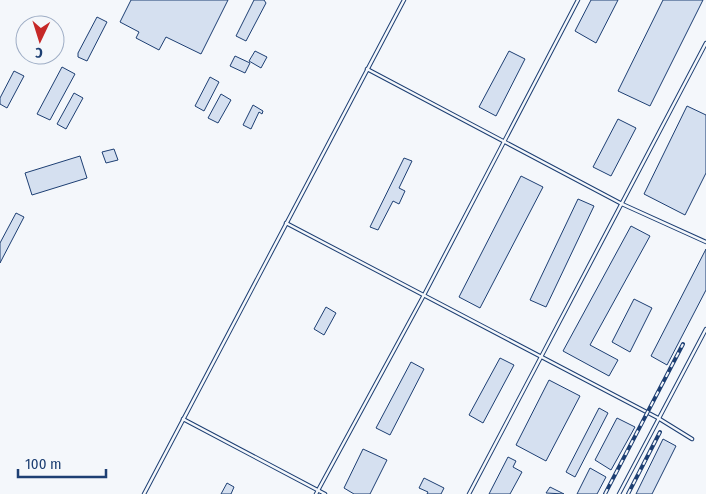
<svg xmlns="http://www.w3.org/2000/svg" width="706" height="494" viewBox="0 0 706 494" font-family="'Fira Sans Condensed',sans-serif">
<rect width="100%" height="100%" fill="#f4f7fb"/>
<g fill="#d5e0f0" stroke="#1d3f73">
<path d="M131,0h97l-27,54 -35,-17 -7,13 -23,-12 3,-6 -19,-10z"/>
<path d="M254,0h10l2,3 -20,38 -10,-5z"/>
<path d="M591,0h27l-22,43 -21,-12z"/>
<path d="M663,0h40l-53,106 -32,-15z"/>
<path d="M97,17l10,5 -20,39 -9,-4v-4z"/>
<path d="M255,51l12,6 -6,11 -12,-7z"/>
<path d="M509,51l16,8 -29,57 -17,-9z"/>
<path d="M235,56l15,7 -5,10 -15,-7z"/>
<path d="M62,67l13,7 -25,46 -13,-6z"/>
<path d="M14,71l10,5 -17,32 -7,-4v-6z"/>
<path d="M210,77l9,5 -15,29 -9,-5z"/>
<path d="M74,93l9,5 -17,31 -9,-5z"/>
<path d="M221,94l10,6 -13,23 -10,-5z"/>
<path d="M253,105l10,6 -1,3 -3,-2 -8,17 -8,-4z"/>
<path d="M687,106l19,9v58l-21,42 -41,-21z"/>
<path d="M618,119l18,9 -25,48 -18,-9z"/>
<path d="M114,149l4,11 -12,3 -4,-11z"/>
<path d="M80,156l7,22 -55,17 -7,-22z"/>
<path d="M404,158l8,3 -13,27 6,3 -6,13 -6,-3 -15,29 -8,-3z"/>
<path d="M521,176l22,11 -63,121 -21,-11z"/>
<path d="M578,199l16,7 -48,101 -16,-7z"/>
<path d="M16,213l8,4 -24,46v-20z"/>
<path d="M631,226l19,10 -60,109 28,15 -9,16 -46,-25z"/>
<path d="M706,249v41l-39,75 -16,-9z"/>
<path d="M634,299l18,9 -22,44 -18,-10z"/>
<path d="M326,307l10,6 -12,22 -10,-6z"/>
<path d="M500,358l14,7 -31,58 -14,-8z"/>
<path d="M411,362l13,7 -34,66 -14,-7z"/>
<path d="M549,380l31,16 -34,65 -30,-16z"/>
<path d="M599,408l9,5 -33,64 -9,-5z"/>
<path d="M617,418l18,9 -24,43 -16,-10z"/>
<path d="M663,439l13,7 -24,48h-16z"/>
<path d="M363,449l24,11 -17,34h-16l-10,-6z"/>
<path d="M508,457l8,4 -3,6 9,5 -12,22h-21z"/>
<path d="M590,468l16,9 -9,17h-20z"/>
<path d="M424,478l20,10 -3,6h-14l1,-2 -9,-4z"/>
<path d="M227,483l7,4 -3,7h-10z"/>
<path d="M550,487l14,7 -18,-1z"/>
</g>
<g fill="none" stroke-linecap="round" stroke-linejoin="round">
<g stroke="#1d3f73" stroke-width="4.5">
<g id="lane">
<path d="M367,69l255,135 84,38"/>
<path d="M286,223l372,195 34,21"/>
<path d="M183,419l142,75"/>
<path d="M144,494l260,-494"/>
<path d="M316,494l108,-199 154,-295"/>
<path d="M469,494l237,-451"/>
<path d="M619,494l87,-165"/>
</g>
</g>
<use href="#lane" stroke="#f4f7fb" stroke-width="2.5"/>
<g stroke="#1d3f73" stroke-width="4">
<g id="rail">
<path d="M605,494l78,-150"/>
<path d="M628,494l32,-62"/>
</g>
</g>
<use href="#rail" stroke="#f4f7fb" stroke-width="2" stroke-dasharray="5.5" stroke-linecap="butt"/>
</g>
<g transform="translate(40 40) rotate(184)"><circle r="24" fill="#f4f7fb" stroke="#9eadc5"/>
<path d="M0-4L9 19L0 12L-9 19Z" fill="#c62828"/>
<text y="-8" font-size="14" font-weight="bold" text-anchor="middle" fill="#1d3f73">С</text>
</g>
<path d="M18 469v8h88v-8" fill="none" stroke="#1d3f73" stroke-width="2.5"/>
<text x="25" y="469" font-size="15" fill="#1d3f73" stroke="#f4f7fb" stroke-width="4" paint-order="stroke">100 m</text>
</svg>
